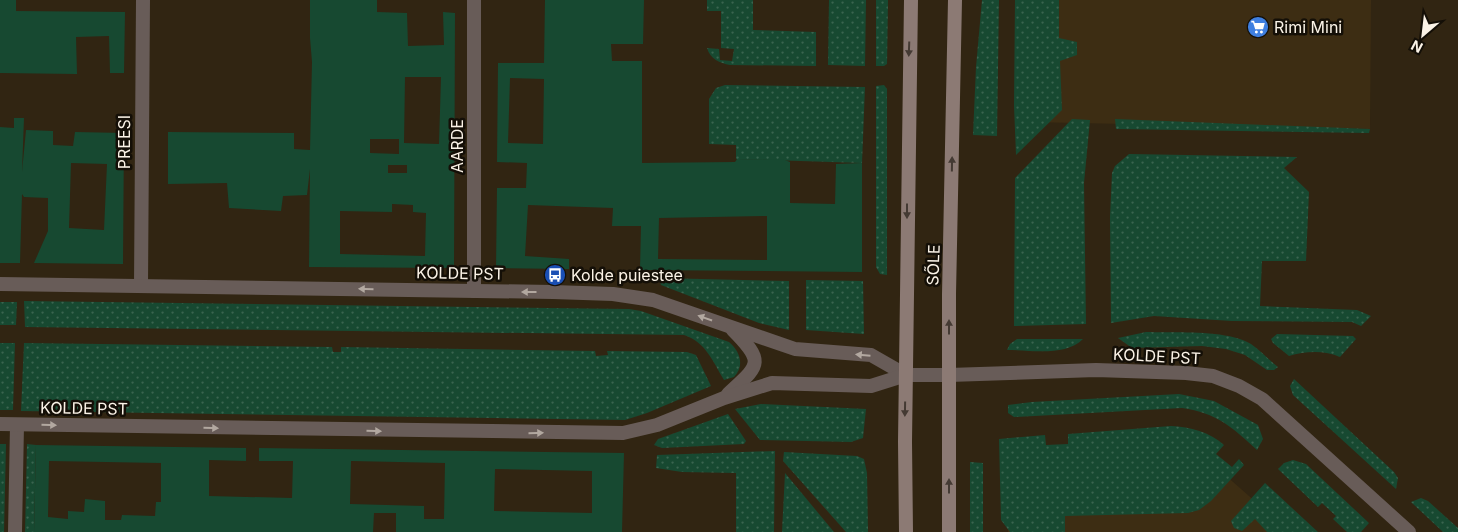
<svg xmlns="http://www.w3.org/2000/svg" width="1458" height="532" viewBox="0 0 1458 532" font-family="Inter,sans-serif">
<defs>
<pattern id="grass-dots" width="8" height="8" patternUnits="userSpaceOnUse" patternTransform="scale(1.25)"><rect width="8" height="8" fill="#174931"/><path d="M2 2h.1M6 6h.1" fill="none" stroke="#3a644f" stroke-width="1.8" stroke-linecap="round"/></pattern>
</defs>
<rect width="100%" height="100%" fill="#312512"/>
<g fill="#3d2d13">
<path d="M1028,0h343l-1,129 -342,-7z"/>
<path d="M1224,474l66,58h-282l-1,-29z"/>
</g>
<g fill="url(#grass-dots)">
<path d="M707,0h46v30l63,2v34l-86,-1c-10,-2 -20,-6 -23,-17l12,1 1,11 12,1 2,-12 -13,-1v-37h-14z"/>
<path d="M829,0h37l-1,66 -37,-1z"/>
<path d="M876,0h12l-1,64 -3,2h-8z"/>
<path d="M982,0h17l-2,136 -24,-1 3,-68z"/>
<path d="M1015,0h44v38l18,4v13l-17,6 2,49 -46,45 -2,-49z"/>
<path d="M725,85l140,2 -3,76 -126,-4v-14l-27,-1v-45l7,-11z"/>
<path d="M884,85l3,4v186l-7,-1 -4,-7v-181z"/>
<path d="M1072,119l18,1 -6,63 2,141 -72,2 1,-148z"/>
<path d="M1115,119l255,10 -1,4 -253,-4z"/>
<path d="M1129,154l168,3 -13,11 25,24 -3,69h-44l-2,45 97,4 14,6 -10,10 -9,-4 -120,-1 -78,-5 -43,7 -1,-106 2,-44 3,-7z"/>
<path d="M659,278l130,3v49l-30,-7 -98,-38z"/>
<path d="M806,280l57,1 1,53 -58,-4z"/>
<path d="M24,301l605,8 12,2 88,31c11,9 16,24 5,35l-10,3c-11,-18 -18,-38 -40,-45l-659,-8z"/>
<path d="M0,302h17l-1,23h-16z"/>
<path d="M1146,332c29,1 80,-3 105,12 10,7 18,16 27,23l-4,3h-7l-22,-15 -19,-6 -24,-3 -70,2 -14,-10z"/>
<path d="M1277,334l76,2 3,3 -16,18c-15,-7 -35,-6 -51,-1l-16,-13 -2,-4z"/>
<path d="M1017,339h66c-18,18 -52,11 -76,11l3,-6z"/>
<path d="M0,343h15l-2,67h-13z"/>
<path d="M24,343l308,4 1,5h8v-5l254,4 1,5 12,-1 -1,-4 80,1 9,3 15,31 -64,27 -22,7 -604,-9z"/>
<path d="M1294,379l100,93 4,6 -2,11 -103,-94 -3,-9z"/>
<path d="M1179,394l35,7 44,24 5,14 -6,11c-25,-23 -40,-37 -75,-42l-168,9 -6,-4v-8l24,-3z"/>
<path d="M761,404l105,5 -3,29 -12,4 -91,-2 -25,-31z"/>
<path d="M728,414l18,27 -2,3 -82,4 -8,-3 4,-6z"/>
<path d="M1171,426c19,1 39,6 53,19l-8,9 16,13 7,-8 5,6 -33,36 -12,9 -11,3 -123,3v16h-55l-9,-12 -2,-81 46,-4 1,10 22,-1v-10z"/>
<path d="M0,444h6l-2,88h-4z"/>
<path d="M27,444l9,1 -2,87h-9z"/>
<path d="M775,451l-1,81h-38v-59l-54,-1 -26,-4 1,-13z"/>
<path d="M784,452l73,4 7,3 3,14 1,59h-22l-63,-71z"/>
<path d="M1293,460l13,4 63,59 -8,9h-14l-14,-13 3,-3 -14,-13 -4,4 -40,-38 6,-6z"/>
<path d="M970,462l13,1v69h-13z"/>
<path d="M785,473l49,59h-52z"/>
<path d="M1265,483l53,49h-51l-12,-13 -13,12 -8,-3 -3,-7z"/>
<path d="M1421,498l7,3 30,27v4h-15l-32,-30z"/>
</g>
<g fill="#174931" fill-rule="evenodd">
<path d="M0,0h16v11l109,1 -1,61h-14l-1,-37 -33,1 1,37 -77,-1z"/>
<path d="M310,0h67v12l30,1 1,33 36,-1 -1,-33 12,1 -1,255 -145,-1 1,-98 -3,26 -24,1 -2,15 -52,-3 -2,-25 -59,1v-52l126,1v16l16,1 2,-88 -2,-24zM405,77h36l-2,67 -35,-1zM370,139h29v15l-29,-1zM388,165h19v8h-19zM392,204l21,1v7l13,1 -1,43 -85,-2v-43l52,1z"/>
<path d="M545,0h99l-1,44h-32l1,17h30v102l93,-1 2,-3 48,1 5,2v41l45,1 1,-40 26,-1v109l-222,-2 1,-44h-29l1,-18 -85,-3 -3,51 44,3v10l-73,-1 1,-80h29l1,-25 -30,-1 1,-99h46zM510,78l34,1 -1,65 -35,-1zM767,216v44l-109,-1 1,-41z"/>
<path d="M14,118h10l-2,54 4,-42 27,1v14l20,1 2,-14 49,1 -1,131 -89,-1 14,-32v-33l-24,-1 -2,-3 -2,69h-20v-136l14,1zM71,163l36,1 -3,66 -35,-2z"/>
<path d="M36,445l210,3v13l-37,-1v36l83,2 1,-37h-34v-13l365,5 -2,79h-226v-19h-22l-1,19h-339zM49,461l112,2v39h-5l-1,14 -33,-1 -1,5h-16v-19l-20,-2 -1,13 -16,-1v8l-20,-2zM351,461l94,2 -1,56h-20v-13l-74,-2zM495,469l97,2v42l-98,-2z"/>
</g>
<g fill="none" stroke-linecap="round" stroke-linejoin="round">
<g stroke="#685c58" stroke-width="14">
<path d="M141,285l2,-285"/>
<path d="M474,291v-291"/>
<path d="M949,375l147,-5 90,3 27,3 26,10 23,13 147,133"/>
<path d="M15,532l2,-107"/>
</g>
<g stroke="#685c58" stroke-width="14">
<path d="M0,284l553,8 60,2 40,6 142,49 76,6 35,20"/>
<path d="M728,394c31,-29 38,-31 5,-64"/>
<path d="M0,424l623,9 34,-8 67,-27 48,-15 99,3 35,-11h43"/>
</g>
<g stroke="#8c7a74" stroke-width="14">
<path d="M906,532l-1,-90 6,-442"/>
<path d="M949,532v-238l6,-294"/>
</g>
</g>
<defs><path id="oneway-solid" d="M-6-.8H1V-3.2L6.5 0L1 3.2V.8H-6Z" transform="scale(1.25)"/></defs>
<g fill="#443a33">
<use href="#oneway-solid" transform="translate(909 49) rotate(92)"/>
<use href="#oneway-solid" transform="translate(952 164) rotate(-89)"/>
<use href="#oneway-solid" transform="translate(907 211) rotate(90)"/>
<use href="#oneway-solid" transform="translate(949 327) rotate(-90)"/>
<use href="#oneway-solid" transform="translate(905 409) rotate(91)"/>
<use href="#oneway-solid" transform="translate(949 486) rotate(-90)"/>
</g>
<g fill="#b2a8a0">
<use href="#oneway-solid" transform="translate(366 289) rotate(-179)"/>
<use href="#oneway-solid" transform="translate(529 292) rotate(-180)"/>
<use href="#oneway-solid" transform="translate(705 318) rotate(-161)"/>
<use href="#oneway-solid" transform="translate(863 355) rotate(-175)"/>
<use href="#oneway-solid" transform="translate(49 425) rotate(1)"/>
<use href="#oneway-solid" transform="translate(211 428) rotate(1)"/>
<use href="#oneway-solid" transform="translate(374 431) rotate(1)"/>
<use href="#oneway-solid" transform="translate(536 433) rotate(-1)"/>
</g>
<defs>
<g id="supermarket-disc" transform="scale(1.125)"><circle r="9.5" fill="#3f7fe0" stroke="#140f07"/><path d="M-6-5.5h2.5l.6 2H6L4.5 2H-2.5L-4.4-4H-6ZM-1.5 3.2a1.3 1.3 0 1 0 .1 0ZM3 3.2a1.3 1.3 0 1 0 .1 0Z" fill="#fff"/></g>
<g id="bus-disc" transform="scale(1.125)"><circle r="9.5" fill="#1a4fb4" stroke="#140f07"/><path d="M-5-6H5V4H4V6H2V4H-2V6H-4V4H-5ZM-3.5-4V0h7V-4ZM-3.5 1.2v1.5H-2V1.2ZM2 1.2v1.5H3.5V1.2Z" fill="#fff"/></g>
</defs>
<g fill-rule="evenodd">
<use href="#supermarket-disc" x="1258" y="27"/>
<use href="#bus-disc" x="555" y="275"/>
</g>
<g text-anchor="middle" stroke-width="5" stroke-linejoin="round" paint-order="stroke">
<g font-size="16" fill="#fbf3e7" stroke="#140f07" text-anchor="start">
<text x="1274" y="33">Rimi Mini</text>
<text x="571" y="281">Kolde puiestee</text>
</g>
<g font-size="16" fill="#fbf3e7" stroke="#140f07">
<text transform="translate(124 142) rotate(-90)" y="6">PREESI</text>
<text transform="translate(457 146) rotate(-90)" y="6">AARDE</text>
<text transform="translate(933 265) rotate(-88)" y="6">SÕLE</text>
<text transform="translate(460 273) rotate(1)" y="6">KOLDE PST</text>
<text transform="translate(1157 356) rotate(3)" y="6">KOLDE PST</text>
<text transform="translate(84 408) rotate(1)" y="6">KOLDE PST</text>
</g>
</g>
<g transform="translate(1423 35) rotate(208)" stroke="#140f07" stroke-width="4" paint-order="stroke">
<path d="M0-4L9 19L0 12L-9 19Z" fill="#fbf3e7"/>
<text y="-8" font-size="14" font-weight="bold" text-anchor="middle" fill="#fbf3e7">N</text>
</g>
</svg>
